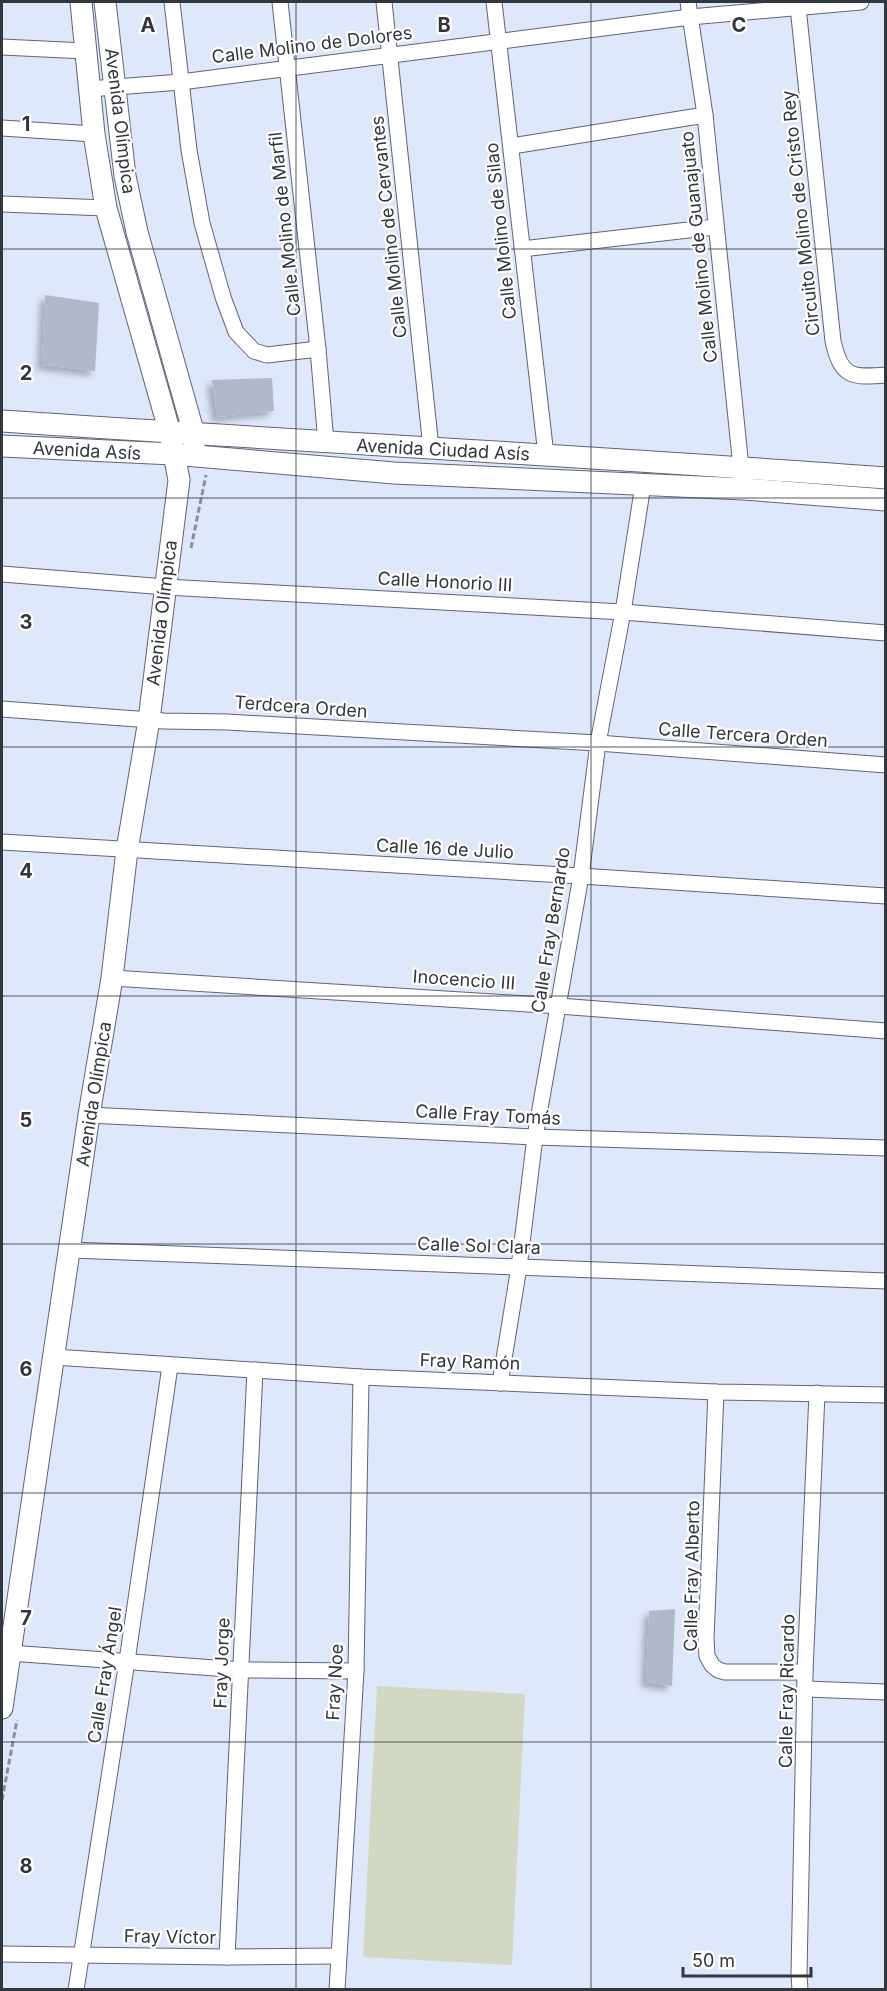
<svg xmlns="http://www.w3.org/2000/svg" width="887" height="1991" viewBox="0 0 887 1991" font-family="Inter,sans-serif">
<defs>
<filter id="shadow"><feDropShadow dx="-5" dy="5" stdDeviation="3" flood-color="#0004"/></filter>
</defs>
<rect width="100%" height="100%" fill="#dfe7fa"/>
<path fill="#d2d9c3" d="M377,1686l148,8 -13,271 -149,-8z"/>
<g fill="#b0b8ca" filter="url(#shadow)">
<path d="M45,295l54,8 -4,68 -53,-6z"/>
<path d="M272,378l2,33 -57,6 -5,-37z"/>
<path d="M675,1609l-3,77 -26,-4 3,-71z"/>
</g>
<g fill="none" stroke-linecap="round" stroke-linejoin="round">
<g stroke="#5d6575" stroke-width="17">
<g id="street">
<path d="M172,2l17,148 13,73 21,74 13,35 18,19 13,4 51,-6"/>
<path d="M280,2l38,347 8,94"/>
<path d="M384,2l47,446"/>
<path d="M494,2l52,453"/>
<path d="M688,2l17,113 37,362"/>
<path d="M798,7l35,334c8,36 18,37 53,34"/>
<path d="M2,47l83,4"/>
<path d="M89,89l92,-7 509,-65 171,-15"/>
<path d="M2,128l92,6"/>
<path d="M512,146l193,-31"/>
<path d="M2,204l104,4"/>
<path d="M522,249l193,-22"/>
<path d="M2,574l164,13 457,25 263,21"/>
<path d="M2,709l162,12 63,1 371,21 288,22"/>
<path d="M2,842l579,34 305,20"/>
<path d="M112,978l447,28 327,25"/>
<path d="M89,1115l446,22 351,11"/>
<path d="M71,1250l815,31"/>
<path d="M54,1357l307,20 355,15 170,3"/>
<path d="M500,1383l19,-116 16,-130 46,-261 17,-133 25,-131 20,-127"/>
<path d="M716,1392l-10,247 1,17 5,9 6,5 7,2h80"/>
<path d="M10,1653l232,17 114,1"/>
<path d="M806,1689l80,3"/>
<path d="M2,1954l225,3 111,-1"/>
<path d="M227,1957l28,-587"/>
<path d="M76,1990l51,-329 43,-295"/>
<path d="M337,1990l19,-319 5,-294"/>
<path d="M800,1990l-1,-16 6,-302 12,-279"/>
</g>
</g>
<g stroke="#5d6575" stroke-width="23">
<g id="secondary">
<path d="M105,2l20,174 12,56 57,202v13"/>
<path d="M2,421c294,20 589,35 884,57"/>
<path d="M2,446l171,8 221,19 350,16 142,11"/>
<path d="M2,1708l87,-593 23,-137 15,-128 22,-130 30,-240 -9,-47 -64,-225 -12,-74 -13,-132"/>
</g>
</g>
<g stroke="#898f9c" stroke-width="3" stroke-dasharray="6 3" stroke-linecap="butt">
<path d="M191,548l15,-73"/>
<path d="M2,1800l15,-80"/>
</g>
<use href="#street" stroke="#fff" stroke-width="15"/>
<use href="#secondary" stroke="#fff" stroke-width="21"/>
</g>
<path fill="none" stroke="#32363d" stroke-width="1.5" stroke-opacity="0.55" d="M296,2v1988M591,2v1988M2,249h884M2,498h884M2,747h884M2,996h884M2,1244h884M2,1493h884M2,1742h884"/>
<g text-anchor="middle" stroke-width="4.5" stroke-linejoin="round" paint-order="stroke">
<g font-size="18" fill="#32363d" stroke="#fff">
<text transform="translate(312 45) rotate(-7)" y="6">Calle Molino de Dolores</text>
<text transform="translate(120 121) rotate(83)" y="6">Avenida Olímpica</text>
<text transform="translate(801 213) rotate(-96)" y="6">Circuito Molino de Cristo Rey</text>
<text transform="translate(285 224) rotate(-96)" y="6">Calle Molino de Marfil</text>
<text transform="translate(389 227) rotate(-96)" y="6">Calle Molino de Cervantes</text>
<text transform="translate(501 231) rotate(-96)" y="6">Calle Molino de Silao</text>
<text transform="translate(699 247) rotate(-96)" y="6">Calle Molino de Guanajuato</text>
<text transform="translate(443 450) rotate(3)" y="6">Avenida Ciudad Asís</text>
<text transform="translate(87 451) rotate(3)" y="6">Avenida Asís</text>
<text transform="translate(445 582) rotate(3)" y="6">Calle Honorio III</text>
<text transform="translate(162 613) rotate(-83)" y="6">Avenida Olímpica</text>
<text transform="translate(301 707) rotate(4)" y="6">Terdcera Orden</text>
<text transform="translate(743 735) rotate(4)" y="6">Calle Tercera Orden</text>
<text transform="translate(445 849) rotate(3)" y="6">Calle 16 de Julio</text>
<text transform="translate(551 930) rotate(-81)" y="6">Calle Fray Bernardo</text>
<text transform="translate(464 980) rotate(4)" y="6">Inocencio III</text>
<text transform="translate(94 1094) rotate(-81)" y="6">Avenida Olímpica</text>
<text transform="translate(488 1115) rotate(3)" y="6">Calle Fray Tomás</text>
<text transform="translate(479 1246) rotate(2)" y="6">Calle Sol Clara</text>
<text transform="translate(470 1362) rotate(2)" y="6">Fray Ramón</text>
<text transform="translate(692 1576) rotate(-89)" y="6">Calle Fray Alberto</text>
<text transform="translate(222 1663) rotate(-88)" y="6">Fray Jorge</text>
<text transform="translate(105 1675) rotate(-81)" y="6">Calle Fray Ángel</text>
<text transform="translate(335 1682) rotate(-87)" y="6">Fray Noe</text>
<text transform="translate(787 1691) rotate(-89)" y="6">Calle Fray Ricardo</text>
<text transform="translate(170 1937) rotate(1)" y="6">Fray Víctor</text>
</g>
</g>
<g font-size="20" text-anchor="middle" font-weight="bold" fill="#32363d" stroke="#fff" stroke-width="4.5" stroke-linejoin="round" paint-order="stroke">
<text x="148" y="32">A</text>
<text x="444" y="32">B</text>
<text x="739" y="32">C</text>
<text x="26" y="131">1</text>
<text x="26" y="380">2</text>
<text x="26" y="629">3</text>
<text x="26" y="878">4</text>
<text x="26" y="1127">5</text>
<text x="26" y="1376">6</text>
<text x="26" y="1625">7</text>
<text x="26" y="1873">8</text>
</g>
<rect width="887" height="1991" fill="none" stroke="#32363d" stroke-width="6"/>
<path d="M683 1967v9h128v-9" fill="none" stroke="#32363d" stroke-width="3"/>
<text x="692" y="1967" font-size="18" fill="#32363d" stroke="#ffffff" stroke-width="4.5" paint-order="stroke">50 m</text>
</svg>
